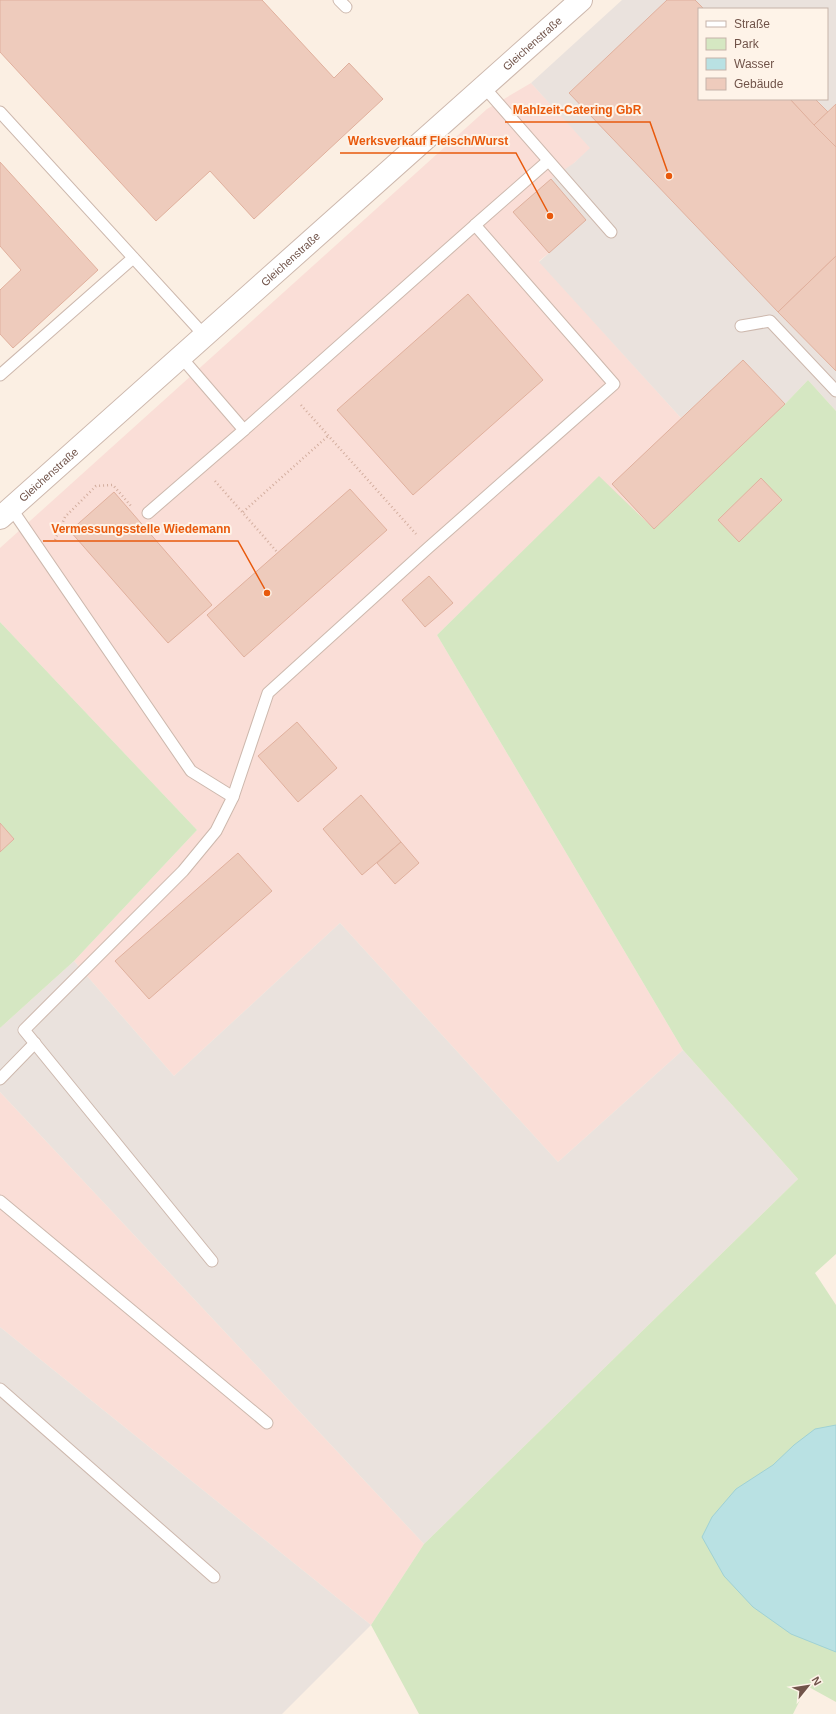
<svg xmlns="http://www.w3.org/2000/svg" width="836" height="1714" viewBox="0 0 836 1714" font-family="Helvetica,sans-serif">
<rect width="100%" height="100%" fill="#fbefe3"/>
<g fill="#faded7">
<path d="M531,83l60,65 -17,15 -25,90 -10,8 142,157 62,-58 42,44 -131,125 -55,-52 -162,158 246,415 -125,112 -218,-239 -166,153 -100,-115 123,-131 -197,-208v-74l487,-439z"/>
<path d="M0,1092l424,452 -53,81 -371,-298z"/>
</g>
<g fill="#eae2dd" fill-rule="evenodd">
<path d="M622,0h214v411l-28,-31 -23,24 -42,-44 -62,58 -142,-156 10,-9 -36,-41 38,-33 23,-16 16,-15 -59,-65zM699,9h128v90h-128z"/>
<path d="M340,923l218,239 125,-112 115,129 -374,365 -424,-452v-64l74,-67 100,115z"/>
<path d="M0,1327l371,298 -89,89h-282z"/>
</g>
<g fill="#d5e7c2">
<path d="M808,380l28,31v843l-21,19 21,32v397l-29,-16 -14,28h-374l-48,-89 53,-81 374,-365 -115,-129 -246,-415 162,-159 55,53 131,-125z"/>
<path d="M0,622l197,208 -123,131 -74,67z"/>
</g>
<path fill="#b9e1e3" stroke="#9fd1d4" d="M836,1425v227l-45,-18 -38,-27 -29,-31 -22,-39 10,-20 24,-28 37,-24 21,-20 21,-16z"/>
<g fill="#eecbbc" stroke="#e0b09d">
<path d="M0,0h262l72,78 15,-15 34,36 -129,120 -44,-48 -54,50 -156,-169z"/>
<path d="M667,0h28l9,9h-5v90h91l46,48v109l-58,56 -209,-219z"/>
<path d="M790,99h25l13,13 -14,13z"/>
<path d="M836,104v43l-22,-22z"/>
<path d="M0,162l98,108 -85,78 -13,-14v-44l21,-20 -21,-24z"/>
<path d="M551,179l35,41 -37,33 -36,-41z"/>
<path d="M836,256v115l-58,-59z"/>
<path d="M468,294l75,86 -130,115 -76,-85z"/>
<path d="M743,360l42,44 -131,125 -42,-45z"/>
<path d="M761,478l21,22 -43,42 -21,-22z"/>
<path d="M350,489l37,41 -143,127 -37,-42z"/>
<path d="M114,492l98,113 -44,38 -98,-112z"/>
<path d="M429,576l24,27 -28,24 -23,-27z"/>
<path d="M297,722l40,46 -39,34 -40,-46z"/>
<path d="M361,795l40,47 -39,33 -39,-46z"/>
<path d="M0,823l14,16 -14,13z"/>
<path d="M401,842l18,21 -24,21 -18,-21z"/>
<path d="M238,853l34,38 -123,108 -34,-38z"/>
</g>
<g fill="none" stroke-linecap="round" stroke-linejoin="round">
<g stroke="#cdb8ad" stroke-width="13">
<g id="service">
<path d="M339,0l7,7"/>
<path d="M484,87l127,145"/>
<path d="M0,112l204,223"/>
<path d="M475,225l73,-64"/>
<path d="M741,326l29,-5 66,70"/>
<path d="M0,375l133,-117"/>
<path d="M11,508l180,263 42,26 -17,34 -33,40 -159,159 188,231"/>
<path d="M148,513l96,-83 -63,-73"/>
<path d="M233,797l35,-104 160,-145 186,-164 -139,-159 -231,205"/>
<path d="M0,1079l35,-36"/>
<path d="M0,1201l267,222"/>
<path d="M0,1389l214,188"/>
</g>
</g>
<g stroke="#cdb8ad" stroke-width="24">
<g id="tertiary">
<path id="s1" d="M0,518l581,-518"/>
</g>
</g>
<g stroke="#d3ae9f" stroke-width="2.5" stroke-dasharray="1 3" stroke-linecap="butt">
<path d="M301,405l115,129"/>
<path d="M215,481l63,72"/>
<path d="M243,512l85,-76"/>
<path d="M55,540l10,-23 31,-31 17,-1 18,21"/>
</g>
<use href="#service" stroke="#fff" stroke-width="11"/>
<use href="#tertiary" stroke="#fff" stroke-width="22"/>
</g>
<g text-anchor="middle" stroke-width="4" stroke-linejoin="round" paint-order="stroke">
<g font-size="11" fill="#71544a" stroke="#fef3e8">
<text dy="4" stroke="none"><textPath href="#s1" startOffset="713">Gleichenstraße</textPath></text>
<text dy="4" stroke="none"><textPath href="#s1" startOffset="389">Gleichenstraße</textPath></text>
<text dy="4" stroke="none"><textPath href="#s1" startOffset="65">Gleichenstraße</textPath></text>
</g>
</g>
<path fill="none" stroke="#e8590c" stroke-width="1.5" d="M669 176L650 122H505M550 216L516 153H340M267 593L238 541H43"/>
<g fill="#e8590c" stroke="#fef3e8" stroke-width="1.5">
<circle cx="669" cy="176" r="4"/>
<circle cx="550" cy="216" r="4"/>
<circle cx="267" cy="593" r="4"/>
</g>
<g font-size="12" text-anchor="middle" font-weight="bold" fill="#e8590c" stroke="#fef3e8" stroke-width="4" stroke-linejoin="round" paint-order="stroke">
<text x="577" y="114">Mahlzeit-Catering GbR</text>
<text x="428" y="145">Werksverkauf Fleisch/Wurst</text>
<text x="141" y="533">Vermessungsstelle Wiedemann</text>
</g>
<rect x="698" y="8" width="130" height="92" fill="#fef3e8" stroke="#c6b3a9"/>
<rect x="706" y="21" width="20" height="6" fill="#ffffff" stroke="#c6b3a9"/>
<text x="734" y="28" font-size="12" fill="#71544a">Straße</text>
<rect x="706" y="38" width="20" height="12" fill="#d5e7c2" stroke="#c6b3a9"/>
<text x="734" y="48" font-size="12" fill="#71544a">Park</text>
<rect x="706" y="58" width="20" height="12" fill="#b9e1e3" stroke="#c6b3a9"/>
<text x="734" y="68" font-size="12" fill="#71544a">Wasser</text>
<rect x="706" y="78" width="20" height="12" fill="#eecbbc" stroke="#c6b3a9"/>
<text x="734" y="88" font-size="12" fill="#71544a">Gebäude</text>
<g transform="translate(808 1686) rotate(60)" stroke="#fef3e8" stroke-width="3" paint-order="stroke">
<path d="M0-3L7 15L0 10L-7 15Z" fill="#71544a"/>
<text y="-6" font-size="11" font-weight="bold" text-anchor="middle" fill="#71544a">N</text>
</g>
</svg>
